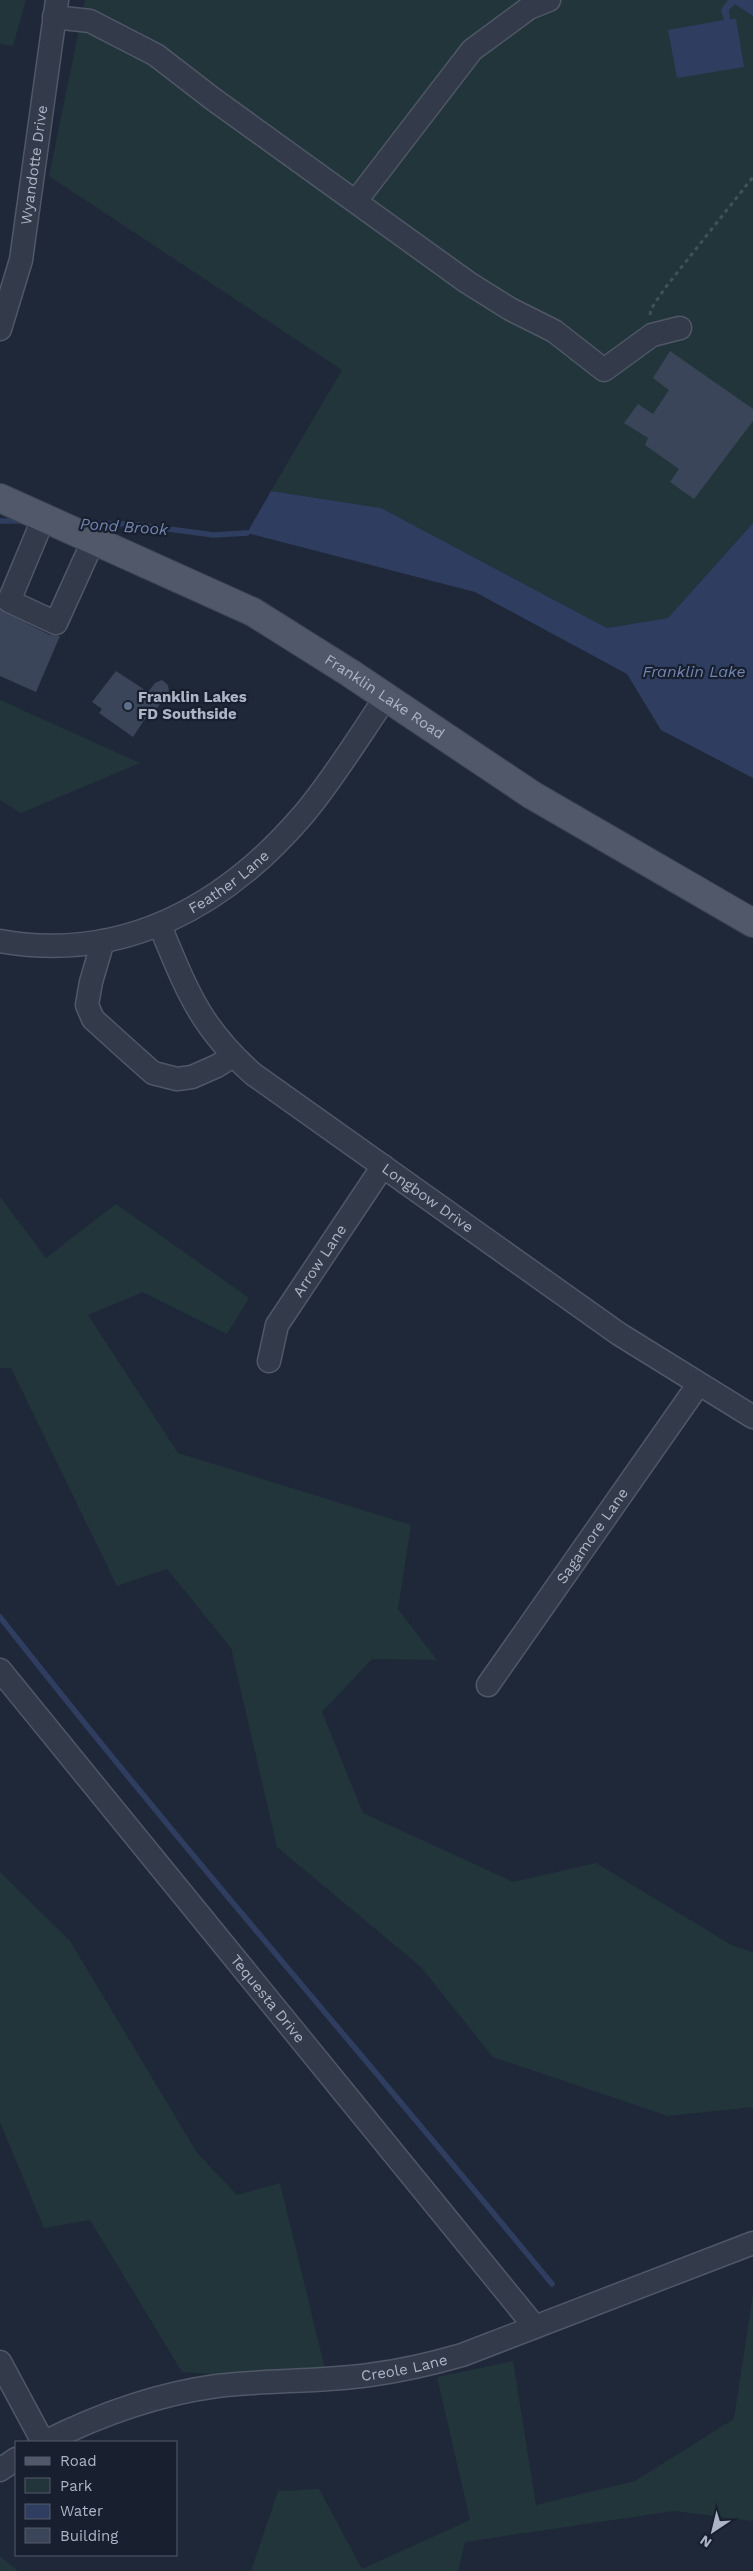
<svg xmlns="http://www.w3.org/2000/svg" width="753" height="2571" viewBox="0 0 753 2571" font-family="'Work Sans',sans-serif">
<rect width="100%" height="100%" fill="#1f2839"/>
<g fill="#21353b">
<path d="M0,0h26l-13,46 -13,-2z"/>
<path d="M85,0h668v523l-85,95 -61,10 -226,-120 -110,-17 71,-121 -293,-194z"/>
<path d="M0,700l140,63 -119,50 -21,-13z"/>
<path d="M0,1197l46,61 70,-54 133,94 -22,36 -84,-42 -55,23 90,138 233,72 -13,84 39,51 -65,-1 -50,53 41,101 150,69 83,-19 137,83 20,6v155l-85,9 -175,-59 -72,-90 -144,-120 -46,-199 -64,-79 -50,17 -106,-218h-11z"/>
<path d="M0,1872l70,69 127,212 40,42 43,-12 48,199 -146,-10 -92,-152 -46,8 -44,-106z"/>
<path d="M753,2294v227l-79,-10 -209,31 -7,29h-207l27,-80 41,-2 43,80 108,-49 -33,-143 76,-16 23,144 99,-24 99,-62z"/>
<path d="M0,2556l18,15h-18z"/>
</g>
<g fill="#2f3e60">
<path d="M728,0h25v16l-18,-12 -6,6 1,9h6l8,48 -67,11 -9,-48 56,-10 -3,-10z"/>
<path d="M271,491l110,17 226,120 61,-10 85,-95v255l-92,-48 -34,-56 -152,-82 -228,-59z"/>
</g>
<g fill="none" stroke-linecap="round" stroke-linejoin="round">
<g stroke="#2f3e60" stroke-width="5.5">
<path d="M0,521h26"/>
<path d="M82,523l49,1 83,11 33,-2"/>
<path d="M0,1617c178,227 369,444 552,667"/>
</g>
</g>
<g fill="#3b4559">
<path d="M670,351l83,58v12l-59,78 -24,-17 9,-13 -34,-24 3,-7 -24,-15 14,-19 15,10 16,-24 -16,-12z"/>
<path d="M0,610l50,25 10,1 -24,56 -36,-16z"/>
<path d="M116,671l32,21 7,-9 7,-3 6,5 1,7 -15,20 -3,-2 -18,27 -34,-24 3,-4 -10,-7z"/>
</g>
<g fill="none" stroke-linecap="round" stroke-linejoin="round">
<g stroke="#505767" stroke-width="25">
<g id="minor">
<path d="M54,17l36,4 66,34 57,44 254,183 43,27 44,22 50,39 48,-35 28,-7"/>
<path d="M356,201l116,-151 57,-42 20,-8"/>
<path id="s1" d="M0,329l21,-69 36,-260"/>
<path d="M44,517l-35,84 47,22 38,-84"/>
<path id="s2" d="M160,926c27,64 39,100 93,148l366,260 134,83"/>
<path id="s3" d="M0,941c123,22 225,-35 303,-126 29,-34 57,-80 83,-118"/>
<path d="M103,941l-12,41 -4,23 6,14 32,29 28,25 24,6 15,-2 25,-11 16,-10"/>
<path id="s4" d="M269,1361l8,-36 106,-159"/>
<path id="s5" d="M0,1670l535,657"/>
<path id="s6" d="M488,1685l210,-300"/>
<path d="M0,2362l43,80"/>
<path id="s7" d="M45,2442c54,-27 112,-48 172,-56 50,-6 102,-4 152,-11 31,-4 62,-11 93,-20l291,-112"/>
<path d="M0,2470l16,-11"/>
</g>
</g>
<g stroke="#3c4353" stroke-width="30">
<g id="major">
<path id="s8" d="M0,498l253,114 97,61 182,122 221,128"/>
</g>
</g>
<path stroke="#3f5258" stroke-width="3" stroke-dasharray="4 4" stroke-linecap="butt" d="M650,315l1,-6 14,-21 88,-111"/>
<use href="#minor" stroke="#333a4a" stroke-width="22"/>
<use href="#major" stroke="#51586a" stroke-width="28"/>
</g>
<circle fill="#5c6f8a" stroke="#181f2e" stroke-width="2" cx="128" cy="706" r="5"/>
<g text-anchor="middle" stroke-width="4.5" stroke-linejoin="round" paint-order="stroke">
<g font-size="15" fill="#adb4c6" stroke="#181f2e">
<text dy="5" stroke="none"><textPath href="#s1" startOffset="168">Wyandotte Drive</textPath></text>
<text dy="5" stroke="none"><textPath href="#s8" startOffset="434">Franklin Lake Road</textPath></text>
<text dy="5" stroke="none"><textPath href="#s3" startOffset="244">Feather Lane</textPath></text>
<text dy="5" stroke="none"><textPath href="#s2" startOffset="391">Longbow Drive</textPath></text>
<text dy="5" stroke="none"><textPath href="#s4" startOffset="114">Arrow Lane</textPath></text>
<text dy="5" stroke="none"><textPath href="#s6" startOffset="182">Sagamore Lane</textPath></text>
<text dy="5" stroke="none"><textPath href="#s5" startOffset="424">Tequesta Drive</textPath></text>
<text dy="5" stroke="none"><textPath href="#s7" startOffset="370">Creole Lane</textPath></text>
</g>
<g font-size="15" font-weight="bold" fill="#adb4c6" stroke="#181f2e" text-anchor="start">
<text x="138" y="702">Franklin Lakes<tspan x="138" dy="17">FD Southside</tspan></text>
</g>
<g font-size="16" font-style="italic" fill="#7386b1" stroke="#181f2e">
<text transform="translate(124 526) rotate(4)" y="6">Pond Brook</text>
<text x="694" y="677">Franklin Lake</text>
</g>
</g>
<rect x="15" y="2441" width="162" height="115" fill="#181f2e" stroke="#545b6b"/>
<rect x="25" y="2457" width="25" height="8" fill="#51586a" stroke="#545b6b"/>
<text x="60" y="2466" font-size="15" fill="#adb4c6">Road</text>
<rect x="25" y="2478" width="25" height="15" fill="#21353b" stroke="#545b6b"/>
<text x="60" y="2491" font-size="15" fill="#adb4c6">Park</text>
<rect x="25" y="2504" width="25" height="15" fill="#2f3e60" stroke="#545b6b"/>
<text x="60" y="2516" font-size="15" fill="#adb4c6">Water</text>
<rect x="25" y="2528" width="25" height="15" fill="#3b4559" stroke="#545b6b"/>
<text x="60" y="2541" font-size="15" fill="#adb4c6">Building</text>
<g transform="translate(713 2531) rotate(215)" stroke="#181f2e" stroke-width="4" paint-order="stroke">
<path d="M0-4L9 19L0 12L-9 19Z" fill="#adb4c6"/>
<text y="-8" font-size="14" font-weight="bold" text-anchor="middle" fill="#adb4c6">N</text>
</g>
</svg>
